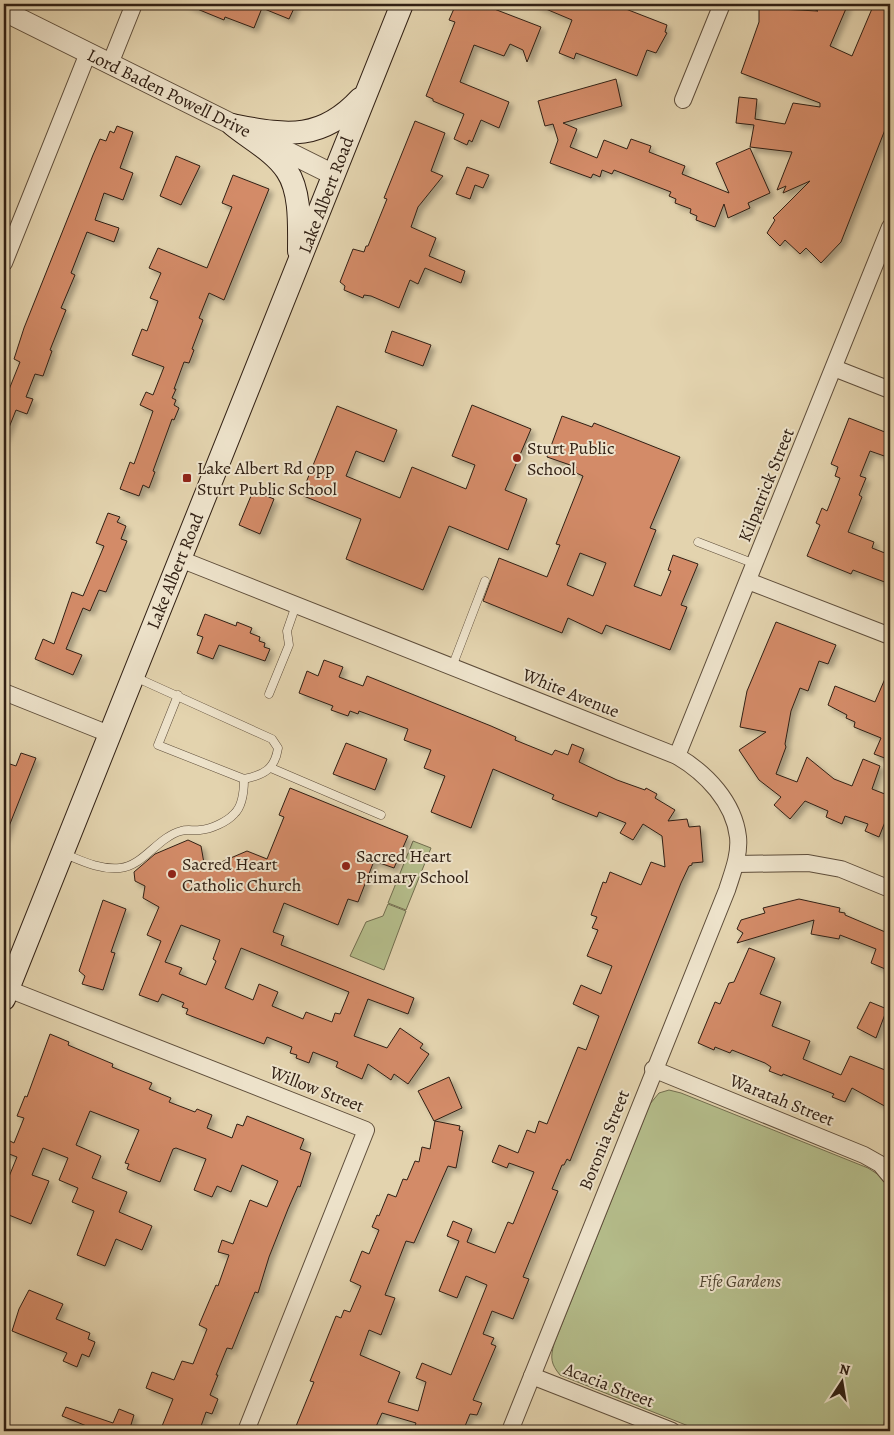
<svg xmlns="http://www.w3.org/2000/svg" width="894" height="1435" viewBox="0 0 894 1435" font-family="Alegreya,serif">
<defs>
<filter id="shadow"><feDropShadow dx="4" dy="4" stdDeviation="2.5" flood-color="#0004"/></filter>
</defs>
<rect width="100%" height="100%" fill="#e3d3ae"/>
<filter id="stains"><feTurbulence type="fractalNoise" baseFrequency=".004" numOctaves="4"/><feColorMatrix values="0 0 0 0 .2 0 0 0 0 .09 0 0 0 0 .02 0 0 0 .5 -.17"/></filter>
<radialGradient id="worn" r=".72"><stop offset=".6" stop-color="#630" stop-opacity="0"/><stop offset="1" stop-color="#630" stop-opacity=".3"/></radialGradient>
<g fill="#b4bc8a" stroke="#726e4f">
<path d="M413,841l18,7 -25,62 -18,-7z"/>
<path d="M388,904l18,7 -22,59 -34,-14 16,-34 17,-6z"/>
<path d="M669,1090l12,3 187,75 14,9 8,15 -2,202 -5,37h-182l-141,-56c-9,-11 -10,-17 -6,-31l96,-240 9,-11z"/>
</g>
<g fill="#d38b68" stroke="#312014" fill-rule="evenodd" filter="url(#shadow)">
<path d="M185,4h111l-7,15 -27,-11 -8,20 -29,-11 -1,3z"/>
<path d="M456,4h34l-1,3 52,20 -14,35 -4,-12 -13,-6 -6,12 -30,-11 -14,37 49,20 -10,26 -18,-8 -9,22 -3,-2 -2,5 -13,-6 10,-25 -31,-13v-2l-7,-3 29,-74 -6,-2z"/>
<path d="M534,4h79l54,21 -2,7 2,1 -11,20 -9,-3 -10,26 -61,-23 -2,6 -15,-6 13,-33z"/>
<path d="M803,4h45l-18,42 22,10 22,-52h16v79l-5,13 5,1v20l-49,125 -20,21 -15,-15 -6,6 -15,-14 -5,6 -13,-13 8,-13 -2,-2 37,-37 -27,12 3,-7 -9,4 15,-38 -42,-5 4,-22 -18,-2 3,-26 18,2 -2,20 30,5 8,-21 27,4v-4l-79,-30 18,-51v-14l59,3z"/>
<path d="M616,79l6,27 -59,17 14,6 -7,18 27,11 7,-18 23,9 4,-10 20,7 -2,6 36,14 -3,8 47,19 -13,-30 34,-15 20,45 -22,10 2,5 -22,10 -4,-14 -9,23 -19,-7 1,-4 -7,-3 1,-4 -16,-6 1,-4 -7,-3 2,-4 -57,-22 -2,4 -10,-4 -2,7 -7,-3 -2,4 -41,-15 8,-23 -5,-16 -8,2 -7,-25z"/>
<path d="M415,121l30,12 -14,38 12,5 -25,31 -7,20 25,11 -7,18 36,15 -4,12 -36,-15 -7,16 -8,-4 -11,28 -28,-12 -7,-1 -1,3 -19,-8 1,-4 -5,-4 13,-33 11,3 2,-6h2l19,-47 -3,-1z"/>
<path d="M117,126l16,6 -13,36 13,5 -10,27 -19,-7 -9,27 24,8 -5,14 -27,-10 -16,41 4,2 -14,33 5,2 -16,40 2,1 -9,25 -8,-2 -9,23 7,2 -6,15 -11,-4 -12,30v-50l4,2 12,-30 -6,-3 10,-31 69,-173 7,-16 6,2 4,-10 4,2z"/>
<path d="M176,156l24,10 -19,39 -21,-9z"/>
<path d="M467,167l22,8 -6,13 -8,-3 -5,14 -14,-5z"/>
<path d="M233,175l36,14 -45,111 -15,-7 -10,25 4,2 -11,29 2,1 -5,13 -5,-1 -10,27h2l-4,9 4,2 -2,5 5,3 -5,12 -2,-1 -19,52 2,1 -6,16 -6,-3 -4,11 -19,-7 10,-27 4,2 19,-53 -13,-6 6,-13 7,3 11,-28 -32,-12 10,-26 5,2 11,-30 -8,-3 11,-25 -12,-5 9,-20 49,20 25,-61 -10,-4z"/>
<path d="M392,331l39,14 -8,21 -38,-14z"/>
<path d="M472,405l59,24 -26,61 22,9 -19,51 -59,-24 -26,64 -77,-31 15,-40 -60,-24 36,-89 60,24 -13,32 -28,-11 -10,25 54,22 12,-31 54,22 9,-24 -23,-9z"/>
<path d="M562,416l30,11 2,-4 86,34 -30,71 6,2 -22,56 27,10 10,-25 -3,-1 5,-15 25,9 -17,41 6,2 -17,43 -64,-25 -4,9 -34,-16 -6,15 -79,-32 16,-43 48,19 13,-32 -4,-1 27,-68 -9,-4 2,-5 -29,-10zM580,553l26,10 -13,33 -26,-11z"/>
<path d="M849,418l41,16v24l-20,-7 -10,25 6,2 -7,17 3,2 -14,35 26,10 -2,6 18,7v29l-37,-14 -2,4 -44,-18 13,-31 -4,-2 6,-15 5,3 13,-33 -5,-2 3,-9 -7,-3z"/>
<path d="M253,491l21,8 -14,35 -21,-9z"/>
<path d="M108,513l12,4 -3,5 9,4 -5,13 6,2 -21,51 -7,-2 -9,21 -7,-3 -17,41 16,6 -9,20 -38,-16 8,-20 11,5 18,-52 11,4 21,-50 -8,-3z"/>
<path d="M205,614l31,12 1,-4 15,6 -2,5 10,4 -1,4 6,2 -1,4 6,2 -5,12 -46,-16 -6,14 -16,-6 6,-16 -6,-2z"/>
<path d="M776,622l60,23 -8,19 -9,-3 -11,30 -8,-3 -9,23 -6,33 1,3 -10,27 21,8 10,-25 27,22 18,7 11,-27 17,7 -8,23 18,7v22l-3,-1 -8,20 -14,-6 3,-7 -23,-8 -3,8 -16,-7 2,-6 -23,-10 -15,18 -16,-14 7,-8 -22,-17 -20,-30 27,-18 -26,-5 7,-36z"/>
<path d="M324,660l19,7 -4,10 24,9 4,-10 124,50 25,11 -1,3 37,15 3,-5 13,5 4,-11 12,5 -5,13 38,18 28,10 1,-2 11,6 -2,4 20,12 -7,11 19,-2 2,8 11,-1 3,36 -11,1v2l-3,1 -8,17 -111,278 -3,-2 -3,6h-2l-10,24 6,2 -35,86 6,2 -16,40 -21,-8 -9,23 11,4 -3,6 5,2 -23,54 9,3 -5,12 -7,-1 -7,17h-50l3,-8 -34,-10 -8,18h-80l20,-49 -4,-1 26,-65 5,2 3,-8 6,2 11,-26 -11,-5 12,-30 7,3 10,-24 -7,-3 5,-12 2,1 9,-22 8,3 7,-18 4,1 8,-19 4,1 3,-15 8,2 5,-28 25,5 -1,4 4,1 -7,37 -8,-2 -34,77 -8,-2 -21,54 10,3 -14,37 -12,-5 -9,25 40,17 -12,30 30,9 8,-29 -10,-4 6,-15 29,12 36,-90 -21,-9 -9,22 -18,-7 20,-50 -12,-5 6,-15 19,8 -5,13 28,11 13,-31 5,2 21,-52 -25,-9 -2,5 -15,-6 7,-17 19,8 9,-23 8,3 4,-12 8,3 31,-77 8,3 13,-34 -26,-12 8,-19 20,9 11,-28 -25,-10 11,-26 -6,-2 5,-11 -6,-2 12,-33 3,1 4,-11 31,13 10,-23 14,5 -3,-31 -19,-12 -10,16 -13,-7 6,-10 -27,-11 -2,5 -45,-18 2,-4 -61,-26 -22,59 -40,-16 14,-36 -21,-8 7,-18 -27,-10 4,-11 -49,-18 -1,3 -8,-3 -2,5 -17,-6 2,-4 -34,-13 8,-22 11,5z"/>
<path d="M890,667v93l-16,-6 7,-16 -27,-11 1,-5 -9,-4 1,-3 -19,-10 7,-19 40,16z"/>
<path d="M346,743l41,16 -12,31 -42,-16z"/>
<path d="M21,753l15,5 -32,81v-77l12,4z"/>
<path d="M290,788l118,48 -14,32 -20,-7 -16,41 -10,-3 -10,26 -54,-22 -11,29 11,4 -3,9 133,53 -6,16 -40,-15 -14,37 33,12 13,-20 23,16 -3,4 9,6 -21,30 -14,-10 -3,6 -23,-16 -6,15 -26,-12 2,-5 -25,-10 -4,11 -13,-5 1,-3 -7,-2 2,-6 -25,-10 -3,7 -78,-30 2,-5 -6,-2 2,-4 -22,-9 -4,8 -19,-7 22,-54 -14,-6 12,-28 -16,-9 2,-12 -10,-5 -1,-9 21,-18 33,-14 13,6 4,23 42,-18 20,8 17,-42 -5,-2zM181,925l39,15 -7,19 3,2 -10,24 -27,-11 3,-6 -17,-6zM241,948l108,44 -9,22 -5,-1 -3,9 -26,-10 -3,7 -31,-13 6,-14 -19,-8 -6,16 -28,-12z"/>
<path d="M799,899l41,9 -1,4 6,1v2l45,19v37l-19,-8 5,-14 -36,-14 -1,4 -28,-5 3,-14 -77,23 6,-10 -6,-4 4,-9 24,-7 -2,-5z"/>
<path d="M103,900l23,9 -15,43 4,1 -12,37 -21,-6 3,-8 -6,-5z"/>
<path d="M749,948l26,10 -15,36 21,8 -9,24 38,15 -7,18 38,16 9,-19 40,16v37l-38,-21 -7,14 -13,-5 2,-3 -51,-20 -1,2 -13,-5 2,-4 -6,-4 -33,-13 -2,3 -15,-6 -1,3 -16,-7 17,-41 5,2 9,-21 5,-1z"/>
<path d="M870,1002l17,7 -11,29 -19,-10z"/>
<path d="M50,1034l19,8 -1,3 45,19 -1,3 40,16 -3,6 22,9 -2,4 26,10 2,-3 15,6 -5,13 25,10 5,-14 6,2 4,-10 57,23 -4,10 11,4 -11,34 -2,-1 -10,23 -19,48 -11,36 -3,-1 -23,57 -5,-1 -11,27h2l-8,20 8,4 -6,15 -6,-2 -6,17 -8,-3 -2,5h-30l13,-32 -27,-11 6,-16 22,8 8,-19 11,3 14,-35 -8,-4 17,-40 2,1 11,-31 -11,-3 4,-12 11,4 17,-44 17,7 11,-26 -36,-16 -11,27 -14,-6 -5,11 -18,-7 12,-31 -30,-11 -3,1 -13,33 -33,-13 2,-5 -4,-1 14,-33 -49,-19 -14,34 25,11 -9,22 35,14 -8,20 33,14 -10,24 -26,-11 -11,27 -28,-11 17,-44 -22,-9 6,-14 -19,-8 9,-22 -25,-10 -11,27 17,6 -18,43 -27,-11v-35l4,1 9,-22 -13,-5v-3l4,-9 6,3 10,-25 -7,-2 8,-20 2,1z"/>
<path d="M449,1077l13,31 -28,13 -16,-30z"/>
<path d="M29,1290l34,14 -7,15 34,14 -2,6 7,3 -1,3 -5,12 -7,-3 -5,13 -14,-6 4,-8 -55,-22 7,-22z"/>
<path d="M66,1407l47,16 6,-14 15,6 -4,13h-3l5,3h-44l1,-4 -27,-11z"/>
</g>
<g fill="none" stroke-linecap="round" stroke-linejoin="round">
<g stroke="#5e4d3a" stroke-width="9">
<g id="service">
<path d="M698,542l57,22"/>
<path d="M452,667l33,-86"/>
<path d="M135,677l137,62 6,9c-3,21 -14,27 -34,31l-86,-34 20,-50"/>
<path d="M269,694l20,-49 -2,-14 9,-26"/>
<path d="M271,768l110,47"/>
<path d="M65,854c17,7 35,16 55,14 23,-2 38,-31 61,-37 6,-2 13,0 19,-1 11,-1 27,-8 34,-16 9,-8 10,-24 10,-35"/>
</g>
</g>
<g stroke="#5e4d3a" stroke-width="18">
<g id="minor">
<path d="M110,64l24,-60"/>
<path d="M683,100l39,-96"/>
<path d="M4,263l84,-210"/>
<path d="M834,368l56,22"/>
<path d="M180,559l497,197c29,17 57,46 61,81 2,18 -6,37 -11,53l-217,541"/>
<path d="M748,581l142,55"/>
<path d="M4,692l105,42"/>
<path d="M677,756l213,-529"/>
<path d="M736,864l72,-1 33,6 49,20"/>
<path d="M8,989l358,141 -120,301"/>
<path d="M653,1069l211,86 16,9 10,12"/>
<path d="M532,1376l140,55"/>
</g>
</g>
<g stroke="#5e4d3a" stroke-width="22">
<path id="tertiary" d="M4,11l330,164"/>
</g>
<g stroke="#312014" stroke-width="24">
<g id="secondary">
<path d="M233,125c17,14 42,27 54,46 14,21 12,55 12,80"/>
<path d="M237,126c51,10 85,14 123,-27"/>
<path d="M4,999l398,-995"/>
</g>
</g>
<use href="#service" stroke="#ede2ca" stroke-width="8"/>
<use href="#minor" stroke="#ede2ca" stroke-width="16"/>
<use href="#tertiary" stroke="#ede2ca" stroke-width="20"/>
<use href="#secondary" stroke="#ede2ca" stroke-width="22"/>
</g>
<g fill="#8f2418" stroke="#ede2ca" stroke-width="2">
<circle cx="517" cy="458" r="5"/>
<rect x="182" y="473" width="10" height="10" rx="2.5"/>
<circle cx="346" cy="866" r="5"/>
<circle cx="172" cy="874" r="5"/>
</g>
<g text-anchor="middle" stroke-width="4" stroke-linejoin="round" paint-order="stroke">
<g font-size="18" fill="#312014" stroke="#ede2ca">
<text transform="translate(169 93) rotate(26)" y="6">Lord Baden Powell Drive</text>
<text transform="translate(326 195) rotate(-69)" y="6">Lake Albert Road</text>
<text transform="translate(766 485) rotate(-68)" y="6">Kilpatrick Street</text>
<text transform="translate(175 571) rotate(-68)" y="6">Lake Albert Road</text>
<text transform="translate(571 693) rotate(22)" y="6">White Avenue</text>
<text transform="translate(317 1089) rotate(21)" y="6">Willow Street</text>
<text transform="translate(782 1100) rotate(22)" y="6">Waratah Street</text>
<text transform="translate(604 1140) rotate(-68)" y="6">Boronia Street</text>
<text transform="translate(609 1385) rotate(21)" y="6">Acacia Street</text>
</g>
<g font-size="18" fill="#312014" stroke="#ede2ca" text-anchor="start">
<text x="527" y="454">Sturt Public<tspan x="527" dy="21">School</tspan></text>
<text x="197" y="474">Lake Albert Rd opp<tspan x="197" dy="21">Sturt Public School</tspan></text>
<text x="356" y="862">Sacred Heart<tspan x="356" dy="21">Primary School</tspan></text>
<text x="182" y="870">Sacred Heart<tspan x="182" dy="21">Catholic Church</tspan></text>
</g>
<g font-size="18" font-style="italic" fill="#524732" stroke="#ede2ca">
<text x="740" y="1287">Fife Gardens</text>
</g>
</g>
<rect width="894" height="1435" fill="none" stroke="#e3d3ae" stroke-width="20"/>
<rect x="5" y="5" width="884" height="1425" fill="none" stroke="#312014" stroke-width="2.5"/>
<rect x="10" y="10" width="874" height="1415" fill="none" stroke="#312014"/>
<g transform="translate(842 1382) rotate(12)" stroke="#ede2ca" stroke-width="4" paint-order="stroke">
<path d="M0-4L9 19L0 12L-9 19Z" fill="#312014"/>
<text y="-8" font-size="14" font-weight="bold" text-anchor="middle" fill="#312014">N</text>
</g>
<rect width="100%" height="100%" filter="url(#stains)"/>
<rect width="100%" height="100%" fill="url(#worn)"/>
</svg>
